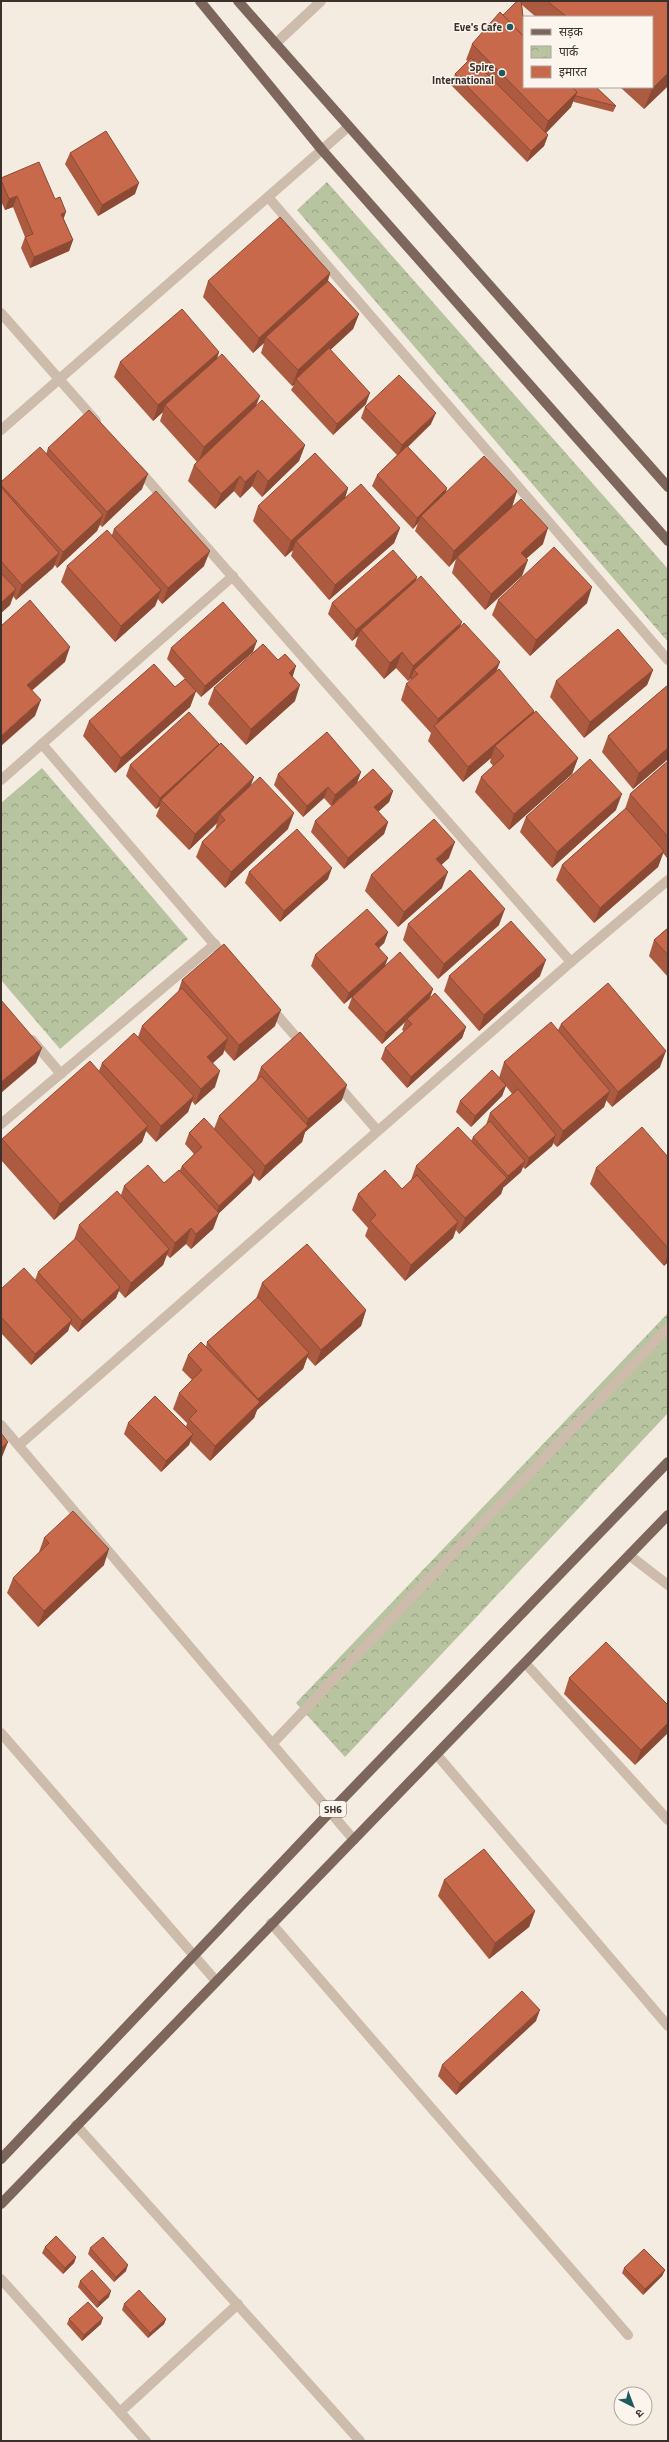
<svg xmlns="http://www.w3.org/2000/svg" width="669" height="2442" viewBox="0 0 669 2442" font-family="'Titillium Web','Noto Sans Devanagari',sans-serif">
<defs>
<pattern id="park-crowns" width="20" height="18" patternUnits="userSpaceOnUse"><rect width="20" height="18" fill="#b8c4a0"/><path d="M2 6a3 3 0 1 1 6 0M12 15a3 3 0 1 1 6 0" fill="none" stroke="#97a083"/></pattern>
</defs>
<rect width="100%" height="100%" fill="#f4ebe1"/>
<g fill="url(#park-crowns)">
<path d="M327,182l341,387v73l-371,-432z"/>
<path d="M42,768l146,171 -128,110 -59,-69v-177z"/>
<path d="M668,1313v100l-323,344 -49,-54z"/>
</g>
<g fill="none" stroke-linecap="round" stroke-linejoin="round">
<g stroke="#cdbbac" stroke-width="10">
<path d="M275,44l46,-43"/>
<path d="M268,197l400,463"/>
<path d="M1,313l95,108"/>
<path d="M1,430l347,-303"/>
<path d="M138,469l433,493"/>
<path d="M42,744l185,215"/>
<path d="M1,780l232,-204"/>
<path d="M270,1007l34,39"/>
<path d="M32,1040l29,34"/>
<path d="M335,1082l42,48"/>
<path d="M1,1124l214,-180"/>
<path d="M1,1425l353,415"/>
<path d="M19,1445l552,-483 97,-82"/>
<path d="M629,1555l39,30"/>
<path d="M526,1664l142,156"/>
<path d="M1,1733l215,248"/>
<path d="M272,1744l396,-416"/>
<path d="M437,1755l231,271"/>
<path d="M271,1923l357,412"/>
<path d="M76,2125l284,316"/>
<path d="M1,2279l145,162"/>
<path d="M120,2412l118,-108"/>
</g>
<g stroke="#7d675c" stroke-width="10">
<path d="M200,1l122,149 346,391"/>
<path d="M238,1l430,486"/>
<path d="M1,2159l329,-347 338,-350"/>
<path d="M1,2204l667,-689"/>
</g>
</g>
<g fill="#ac5a40">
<path d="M517,1h151v85l-24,23 -24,-22h32v-70h-116l-14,-12 2,19 72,63 20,19 -3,6 -39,-10 -1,-1 -2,6 -25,26 2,2 -4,11 -17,16 -76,-77 4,-11 13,-13 -2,-1 6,-16 31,-29z"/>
<path d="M70,153l65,41 -37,22 -33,-52z"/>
<path d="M1,178l63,41 9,21 -4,11 -39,17 -9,-20 4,-11 -12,-30 -8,3 -4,-9z"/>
<path d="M330,273l-2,8 31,33 -6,15 -23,21 36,54 -33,31 -42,-45 3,-5 -2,1 -31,-33 3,-10 -11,10 -50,-56 5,-16z"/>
<path d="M219,352l-2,6 39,48 49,39 -6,16 -37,36 -10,-11 -12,12 -6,-7 -19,18 -27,-28 6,-16 3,-3 -37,-41 3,-9 -10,9 -39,-44 6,-15z"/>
<path d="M365,407l66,17 -23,23 39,41 -1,4 71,-1 -5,16 31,37 -17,15 -4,17 -37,34 -33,-37 4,-14 -7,8 -34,-36 3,-8 -5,6 -41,-43 5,-11 20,-20 -36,-37z"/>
<path d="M48,448l94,41 -40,38 -2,-2 -3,6 -40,37 -2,-3 -2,3 -37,32 -3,-4 -3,9 -9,8v-131l45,-28z"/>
<path d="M348,488l-3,10 55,30 -6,15 -65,57 -38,-44 2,-6 -8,7 -32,-36 5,-15z"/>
<path d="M114,529l90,37 -42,38 -4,-5 -3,7 -40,36 -54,-60 6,-16 45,-31z"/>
<path d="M417,577l-1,4 44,46 36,45 38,39v1l44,46 -6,16 -63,56 -34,-38 6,-15 12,-11 -3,-4 1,-4 -28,24 -35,-41 3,-8 -30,-33 5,-16 4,-3 1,-3 -3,3 -12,-13 -12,11 -29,-33 3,-10 -6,5 -24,-27 4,-11z"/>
<path d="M498,600l89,3 -57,53 -38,-41z"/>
<path d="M171,648l82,4 -52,45 -13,-14 8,8 -6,16 -75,66 -32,-37 6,-15 86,-34 10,-8 -18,-20z"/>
<path d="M653,670l-6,15 -63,53 -34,-41 6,-16z"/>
<path d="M293,676l2,25 -49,44 -38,-41 6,-16z"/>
<path d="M668,685v74l-35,30 -31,-37 6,-16z"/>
<path d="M218,746l32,40 38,43 -63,59 -29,-31 6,-15 13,-12 2,-7 -28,27 -33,-34 4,-10 -4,3 -30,-33 4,-11z"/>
<path d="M668,761v96l-1,1 -4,-5 -5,14 -64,56 -38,-43 6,-15 63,-56 5,-15z"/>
<path d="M361,772l-4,11 -26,23 -7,-8 -21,19 -29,-32 4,-11z"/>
<path d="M393,791l-4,11 -11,10 10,10 -4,12 -40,35 -33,-37 4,-11z"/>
<path d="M616,810l-64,58 -32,-36 6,-15z"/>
<path d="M449,858l-8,7 1,23 -44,39 -33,-36 6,-16z"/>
<path d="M249,872l79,7 -48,43 -35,-39z"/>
<path d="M408,924l91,1 -61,54 -35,-39z"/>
<path d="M668,928v49l-19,-21 5,-16z"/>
<path d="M388,932l-4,11 -5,5 6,18 48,23 -3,8 36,30 -4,11 -55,50 -26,-29 4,-11 19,-17 -2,-1 3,-8 -23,22 -34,-36 4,-11 -8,7 -33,-38 4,-11z"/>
<path d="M449,976h91l-61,55 -35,-40z"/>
<path d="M182,980l93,46 -41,35 -10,-11 -1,4 -11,9 3,24 -20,18 -3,-4 -4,11 -32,30 -10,-11 -4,11 -88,78 -53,-60v-19l1,-2 97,-68 3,-8 36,-26 4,-11 36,-34z"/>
<path d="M561,1024l99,43 -48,40 -6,-7 -2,7 -47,40 -4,-4 -1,3 -27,23 -2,-2 -2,5 -17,15h-1l-2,7 -42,40 -3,-4 -3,8 -48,43 -40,-45 3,-8 -16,-18 6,-16 44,-5 9,-9 5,-14 55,-25 2,-4 13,-12 4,-12 22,-19 -6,-8 -4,10 -31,31 -15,-15 4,-11 39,-23 5,-16 54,-32z"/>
<path d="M261,1067l81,33 -37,32 -3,10 -43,39 -6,-6 -2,8 -32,30 -6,16 -22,20 -5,-5 -16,14 -3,-3 -4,10 -38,33 -6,-7 -3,7 -38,34 -8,-8 -2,7 -37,34 -30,-32v-44l34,-9 3,-8 36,-32 5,-15 42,-30 3,-9 40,-3 16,-13 2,-4 12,-12 -9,-10 4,-11 25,-4 5,-13 37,-35z"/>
<path d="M668,1157v105l-4,4 -74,-82 6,-16z"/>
<path d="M262,1283l104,27 -5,16 -46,40 -8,-9 -4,12 -46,41 -3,8 -44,43 -20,-20 -1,4 -28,27 -37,-38 4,-11 58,4 1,-4 -14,-14 6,-16 13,-13 -10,-10 6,-15 18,-8 1,-5 49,-43z"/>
<path d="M44,1538l60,27 -66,62 -31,-34 6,-15 26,-26z"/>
<path d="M569,1678l99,27 -33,60 -71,-71z"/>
<path d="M444,1880l91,31 -6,16 -40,32 -51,-63z"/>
<path d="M536,2021l-80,74 -18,-19 4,-11z"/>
<path d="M45,2247l31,10 -2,6 -11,11 -21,-21z"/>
<path d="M90,2248l36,23 -12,11 -26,-28z"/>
<path d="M624,2268l41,2 -3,6 -19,19 -21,-22z"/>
<path d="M80,2281l29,16 -12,11 -19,-21z"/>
<path d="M124,2304l42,15 -2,5 -16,14 -26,-28z"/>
<path d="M69,2319l32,5 -19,17 -15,-17z"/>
</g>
<g fill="#8c4a34">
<path d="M668,73v13l-24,23 8,-20z"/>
<path d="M577,92l-6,15 -28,29 5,-15z"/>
<path d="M548,135l-4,11 -17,16 4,-11z"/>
<path d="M139,183l-4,11 -37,22 4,-11z"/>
<path d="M17,196l-4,11 -8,3 4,-11z"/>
<path d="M66,212l-4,11 -1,-9z"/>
<path d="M73,240l-4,11 -39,17 4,-11z"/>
<path d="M330,273l-5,16 -59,48 -2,6 -11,10 6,-15z"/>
<path d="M359,314l-6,15 -56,52 -1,-2 -2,6 -2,1 6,-16z"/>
<path d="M219,352l-5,16 -49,37 -2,7 -10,9 5,-16z"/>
<path d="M370,393l-4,11 -33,31 4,-11z"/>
<path d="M260,396l-6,15 -56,52 6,-16z"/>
<path d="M436,413l-5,11 -33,32 4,-11z"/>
<path d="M305,445l-6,16 -37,36 6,-16z"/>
<path d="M258,470l-6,16 -12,12 5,-16z"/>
<path d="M148,474l-6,15 -40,38 5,-15z"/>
<path d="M240,476l-6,15 -19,18 6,-15z"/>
<path d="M348,488l-5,16 -47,37 -3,9 -8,7 6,-16z"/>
<path d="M447,488l-4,11 -22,17 -3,7 -5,6 4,-11z"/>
<path d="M517,491l-5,16 -55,50 -1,2 -7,8 5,-16z"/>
<path d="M103,515l-6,16 -40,37 6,-16z"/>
<path d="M400,528l-6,15 -65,57 6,-15z"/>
<path d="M548,528l-5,16 -28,24 6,-15z"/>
<path d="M210,551l-6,15 -42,38 6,-16z"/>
<path d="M59,553l-6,15 -37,32 6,-15z"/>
<path d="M528,560l-6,16 -37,34 6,-16z"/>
<path d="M417,577l-4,11 -52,42 -3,6 -6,5 4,-11z"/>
<path d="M592,587l-5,16 -57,53 6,-16z"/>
<path d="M16,589l-6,16 -9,8v-10z"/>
<path d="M161,590l-6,16 -40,36 6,-16z"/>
<path d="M462,622l-6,16 -42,32 -3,8 -3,3 5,-15z"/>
<path d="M257,641l-4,11 -52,45 4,-11z"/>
<path d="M70,647l-5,15 -44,38 6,-15z"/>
<path d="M402,652l-6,16 -12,11 6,-16z"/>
<path d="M500,662l-6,16 -59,49 3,-8z"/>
<path d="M296,666l-5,16 -2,-9z"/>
<path d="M653,670l-6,15 -63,53 6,-16z"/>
<path d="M300,685l-5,16 -49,44 5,-16z"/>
<path d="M196,691l-6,16 -75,66 6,-15z"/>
<path d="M41,700l-6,16 -34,30v-10z"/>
<path d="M534,711l-5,15 -34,20 -4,12 -28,24 5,-15z"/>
<path d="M219,744l-5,12 -53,44 -1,6 -4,3 4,-11z"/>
<path d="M668,748v11l-35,30 6,-16z"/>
<path d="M578,758l-6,16 -63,56 5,-16z"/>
<path d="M361,772l-4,11 -26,23 4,-11z"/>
<path d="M254,777l-6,16 -28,21 -3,9 -28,27 6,-16z"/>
<path d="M328,787l-4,11 -21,19 4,-11z"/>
<path d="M393,791l-4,11 -19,17 4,-12z"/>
<path d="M622,794l-6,16 -64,58 5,-16z"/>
<path d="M294,813l-6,16 -63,59 6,-16z"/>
<path d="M388,822l-4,12 -40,35 4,-11z"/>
<path d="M455,842l-6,16 -19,17 6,-16z"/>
<path d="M664,851l-6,16 -64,56 6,-15z"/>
<path d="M332,868l-4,11 -48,43 4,-11z"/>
<path d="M448,872l-6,16 -44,39 6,-15z"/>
<path d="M505,909l-6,16 -61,54 6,-15z"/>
<path d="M388,932l-4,11 -13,12 4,-11z"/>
<path d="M388,958l-4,11 -40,35 5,-11z"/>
<path d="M546,960l-6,16 -61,55 5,-16z"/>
<path d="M433,989l-4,11 -22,19 -2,3 -23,22 4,-11z"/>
<path d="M281,1010l-6,16 -41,35 5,-16z"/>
<path d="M466,1027l-4,11 -55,50 4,-11z"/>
<path d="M228,1038l-5,16 -21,19 5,-16z"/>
<path d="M42,1048l-6,15 -35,30v-11z"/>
<path d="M666,1051l-6,16 -48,40 6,-15z"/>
<path d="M220,1071l-5,16 -20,18 6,-16z"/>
<path d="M347,1085l-5,15 -37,32 -3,10 -43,39 6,-15 40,-37 3,-10z"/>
<path d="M506,1085l-4,11 -31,31 4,-11z"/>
<path d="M610,1091l-6,16 -47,40 6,-16z"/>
<path d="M194,1096l-6,16 -32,30 5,-16z"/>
<path d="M148,1126l-6,16 -88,78 6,-16z"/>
<path d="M556,1135l-4,11 -27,23 4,-11z"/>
<path d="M525,1161l-4,11 -17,15 4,-11z"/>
<path d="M255,1172l-4,11 -36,34 4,-11z"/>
<path d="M507,1178l-6,16 -42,40 6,-16z"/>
<path d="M219,1213l-6,16 -22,20 5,-15z"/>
<path d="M458,1222l-5,16 -48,43 6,-16z"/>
<path d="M191,1228l-5,16 -16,14 5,-15z"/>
<path d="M169,1249l-6,16 -38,33 6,-15z"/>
<path d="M668,1254v8l-4,4z"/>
<path d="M120,1287l-4,11 -38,34 4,-11z"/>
<path d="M366,1310l-5,16 -46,40 6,-16z"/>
<path d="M72,1320l-4,11 -37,34 4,-11z"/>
<path d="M309,1353l-6,16 -46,41 -3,8 -44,43 5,-15 39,-38 4,-9z"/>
<path d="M193,1434l-4,11 -28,27 5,-11z"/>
<path d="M8,1442l-6,15 -1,2v-11z"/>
<path d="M109,1549l-5,16 -66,62 6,-16z"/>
<path d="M668,1723v10l-33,32 6,-15z"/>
<path d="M535,1911l-6,16 -40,32 6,-16z"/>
<path d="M540,2010l-4,11 -80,74 4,-11z"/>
<path d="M76,2257l-2,6 -11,11 2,-6z"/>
<path d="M128,2265l-2,6 -12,11 2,-5z"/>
<path d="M665,2270l-3,6 -19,19 2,-6z"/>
<path d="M111,2291l-2,6 -12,11 2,-6z"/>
<path d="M103,2318l-2,6 -19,17 2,-6z"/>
<path d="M166,2319l-2,5 -16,14 2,-5z"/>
</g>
<g fill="#c8694b" stroke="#8c4a34">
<path d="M517,1h4l3,23v13l-21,-22z"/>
<path d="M547,1h121v72l-16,16 -3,-2h3v-70h-85z"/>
<path d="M500,12l24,25v50h48l5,5 -29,29 -76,-77z"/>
<path d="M471,58l77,77 -17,16 -76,-77z"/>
<path d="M572,87h24l20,19 -40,-10h-1l2,-4z"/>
<path d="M106,131l33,52 -37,22 -32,-52z"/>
<path d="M39,162l16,37 5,-2 6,15 -5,2 12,26 -39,17 -9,-20 8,-3 -16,-38 -8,3 -8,-19v-2z"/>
<path d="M280,217l50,56 -71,65 -51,-57z"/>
<path d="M328,281l31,33 -61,56 -32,-33z"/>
<path d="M182,309l37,43 -61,53 -38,-43z"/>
<path d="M329,348l41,45 -33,31 -41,-45z"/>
<path d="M222,354l38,42 -56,51 -39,-42z"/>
<path d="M399,375l37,38 -34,32 -37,-38z"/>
<path d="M262,400l43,45 -37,36 -10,-11 -13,12 -5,-6 -19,18 -27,-29z"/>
<path d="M89,410l59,64 -41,38 -59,-64z"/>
<path d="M407,446l40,42 -30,30 -40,-43z"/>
<path d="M40,447l63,68 -40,37 -62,-67v-3z"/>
<path d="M315,453l33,35 -57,53 -33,-35z"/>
<path d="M484,456l33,35 -63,60 -33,-35z"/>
<path d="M361,484l39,44 -65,57 -39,-44z"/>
<path d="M1,487l58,66 -37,32 -21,-24z"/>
<path d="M156,491l54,60 -42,37 -54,-59z"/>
<path d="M521,499l27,29 -27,25 7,7 -37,34 -34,-37z"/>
<path d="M107,530l54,60 -40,36 -54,-60z"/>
<path d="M554,547l38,40 -56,53 -38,-40z"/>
<path d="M393,550l24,27 -61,53 -24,-27z"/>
<path d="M1,573l15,16 -15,14z"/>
<path d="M421,576l41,46 -49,44 -11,-14 -12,11 -29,-33z"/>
<path d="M30,600l40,47 -43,38 14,15 -40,36v-110z"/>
<path d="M223,602l34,39 -52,45 -34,-38z"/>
<path d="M464,623l36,39 -62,57 -32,-35 12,-10 -4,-4z"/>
<path d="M618,629l35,41 -63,52 -34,-41z"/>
<path d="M263,644l15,16 7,-6 11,12 -7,7 11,12 -49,44 -37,-41z"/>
<path d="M154,664l21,23 10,-8 11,12 -75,67 -32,-37z"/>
<path d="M499,669l35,42 -66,56 -34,-41z"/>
<path d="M668,685v63l-29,25 -31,-37z"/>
<path d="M536,711l42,47 -64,56 -33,-37 23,-21 -9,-10z"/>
<path d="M189,712l30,32 -59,54 -30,-33z"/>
<path d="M327,732l34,40 -26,23 -7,-8 -21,19 -29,-32z"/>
<path d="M221,743l33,34 -59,57 -34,-34z"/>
<path d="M590,759l32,35 -65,58 -31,-35z"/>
<path d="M668,761v76l-38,-43z"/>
<path d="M373,769l20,22 -19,16 14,15 -40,36 -33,-37z"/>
<path d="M260,777l34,36 -63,59 -29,-30 23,-22 -5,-6z"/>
<path d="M626,808l38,43 -64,57 -38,-43z"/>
<path d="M434,819l21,23 -19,17 12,13 -44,40 -33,-37z"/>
<path d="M297,829l35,39 -48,43 -35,-39z"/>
<path d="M470,870l35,39 -61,55 -36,-40z"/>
<path d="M367,909l21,23 -13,12 13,14 -39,35 -34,-38z"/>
<path d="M511,921l35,39 -62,55 -35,-39z"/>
<path d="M668,928v27l-14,-15z"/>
<path d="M224,944l57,66 -42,35 -57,-65z"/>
<path d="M400,952l33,37 -47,44 -34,-36z"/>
<path d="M608,983l58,68 -48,41 -57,-68z"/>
<path d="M182,988l46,50 -21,19 13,14 -19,18 -59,-63z"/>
<path d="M435,993l31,34 -55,50 -26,-29 27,-24 -5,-5z"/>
<path d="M1,1000l41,48 -41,34z"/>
<path d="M551,1022l59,69 -47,40 -59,-69z"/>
<path d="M300,1032l47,53 -39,34 -47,-52z"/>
<path d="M134,1033l60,63 -33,30 -59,-63z"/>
<path d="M90,1061l58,65 -88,78 -58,-65z"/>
<path d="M492,1070l14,15 -31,31 -15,-15z"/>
<path d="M261,1076l47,50 -43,40 -46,-50z"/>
<path d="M518,1089l38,46 -27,23 -39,-45z"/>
<path d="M204,1118l51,54 -36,34 -37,-40 20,-19 -13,-14z"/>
<path d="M490,1121l35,40 -17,15 -35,-39z"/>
<path d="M458,1127l49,51 -42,40 -49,-52z"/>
<path d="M642,1127l26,30v91l-72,-80z"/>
<path d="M148,1165l16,18 15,-13 40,43 -23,21 -5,-6 -16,15 -51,-57z"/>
<path d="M385,1170l17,19 15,-14 41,47 -47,43 -41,-44 6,-6 -18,-21z"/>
<path d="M117,1191l52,58 -38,34 -52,-58z"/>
<path d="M76,1238l44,49 -38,34 -44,-49z"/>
<path d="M307,1244l59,66 -45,40 -59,-67z"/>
<path d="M24,1268l48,52 -37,34 -34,-37v-28z"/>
<path d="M258,1297l51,56 -51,46 -51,-57z"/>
<path d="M201,1342l59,60 -45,44 -26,-27 8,-8 -18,-18 23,-23 -14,-15z"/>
<path d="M155,1396l38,38 -27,27 -38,-38z"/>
<path d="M1,1433l7,9 -7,6z"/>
<path d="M73,1511l36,38 -65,62 -31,-33 36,-35 -5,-5z"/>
<path d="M606,1642l62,63v18l-27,27 -72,-72z"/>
<path d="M484,1849l51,62 -40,32 -51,-63z"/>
<path d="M522,1991l18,19 -80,74 -18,-19z"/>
<path d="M56,2236l20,21 -11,11 -20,-21z"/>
<path d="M103,2237l25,28 -12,12 -26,-29z"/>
<path d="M644,2249l21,21 -20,19 -21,-21z"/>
<path d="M92,2270l19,21 -12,11 -19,-21z"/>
<path d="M139,2290l27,29 -16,14 -26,-29z"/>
<path d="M88,2302l15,16 -19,17 -15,-16z"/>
</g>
<g fill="#1f5a5e" stroke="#fbf5ee" stroke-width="1.5">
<circle cx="510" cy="27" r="4"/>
<circle cx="502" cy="73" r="4"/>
</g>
<g text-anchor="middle" stroke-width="3" stroke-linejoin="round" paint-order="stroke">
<rect fill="#fbf5ee" stroke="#756b66" stroke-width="1" x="320" y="1801" width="26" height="16" rx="3"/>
<g font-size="10" font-weight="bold" fill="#3b302b">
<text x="333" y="1813">SH6</text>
</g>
<g font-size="11" font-weight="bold" fill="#3b302b" stroke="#fbf5ee" text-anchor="end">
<text x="502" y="31">Eve's Cafe</text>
<text x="494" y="71">Spire<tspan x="494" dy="13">International</tspan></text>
</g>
</g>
<rect width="669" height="2442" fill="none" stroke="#3b302b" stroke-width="4"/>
<rect x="523" y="16" width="130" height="72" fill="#fbf5ee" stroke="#aea6a0"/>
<rect x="531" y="29" width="20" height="6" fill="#7d675c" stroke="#aea6a0"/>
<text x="559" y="36" font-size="12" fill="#3b302b">सड़क</text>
<rect x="531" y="46" width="20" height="12" fill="url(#park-crowns)" stroke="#aea6a0"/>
<text x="559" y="56" font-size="12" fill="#3b302b">पार्क</text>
<rect x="531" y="66" width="20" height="12" fill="#c8694b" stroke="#aea6a0"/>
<text x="559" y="76" font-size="12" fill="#3b302b">इमारत</text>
<g transform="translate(633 2406) rotate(138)"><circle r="19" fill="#fbf5ee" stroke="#aea6a0"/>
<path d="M0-3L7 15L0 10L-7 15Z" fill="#1f5a5e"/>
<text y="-6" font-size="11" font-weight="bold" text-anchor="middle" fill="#3b302b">उ</text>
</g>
</svg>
